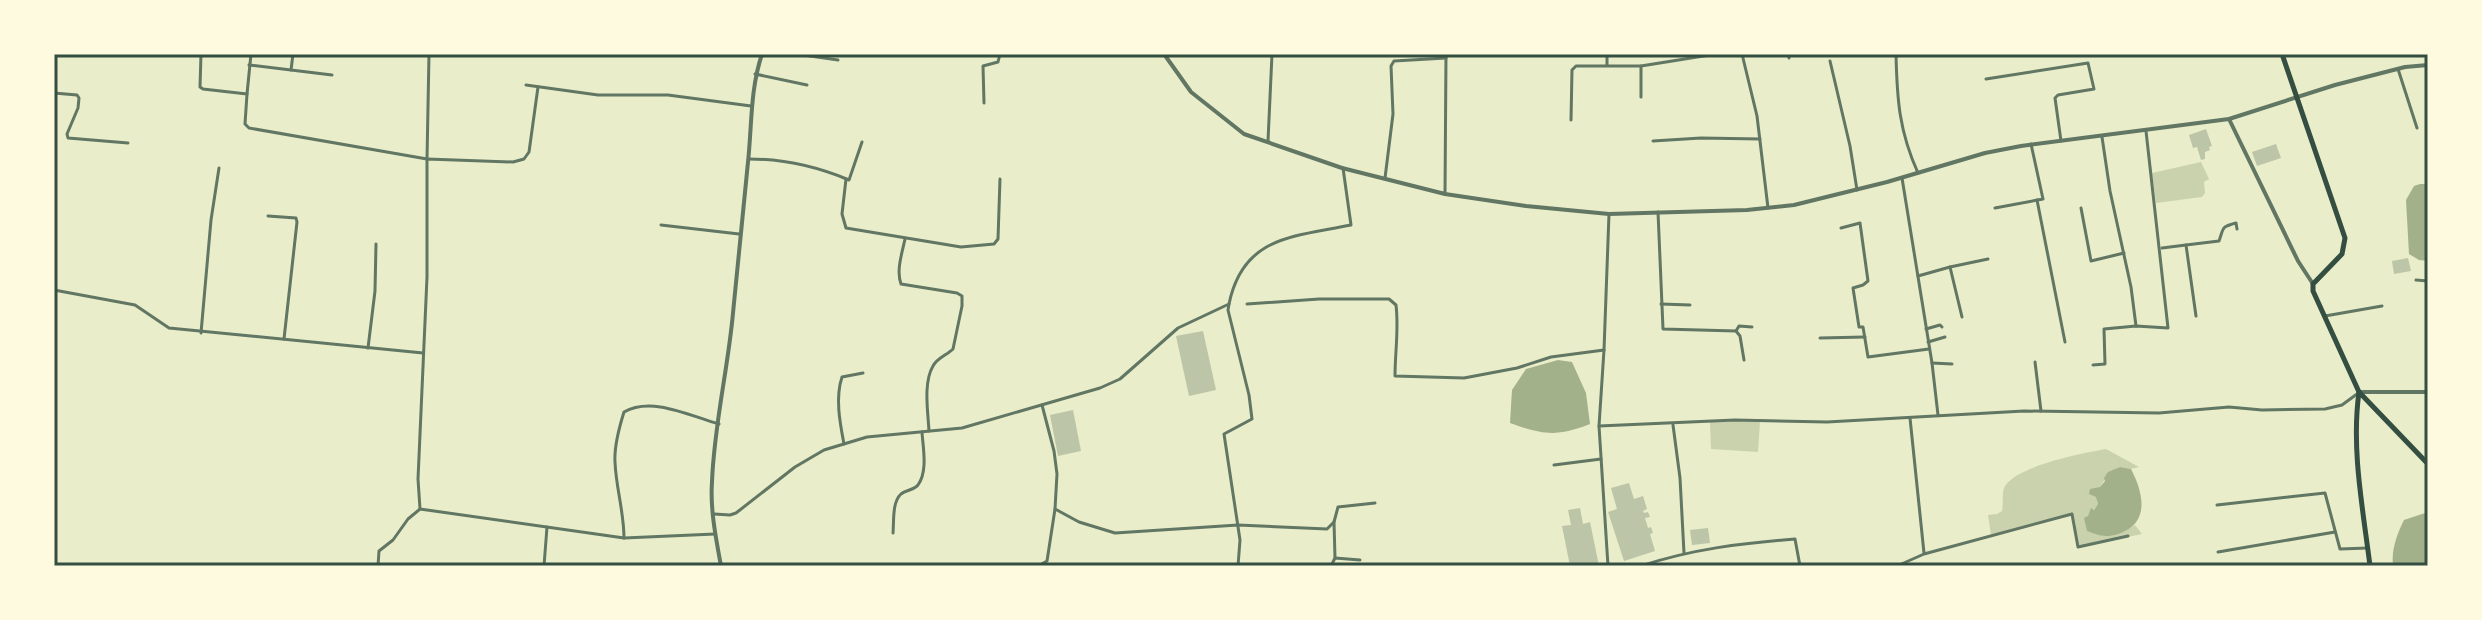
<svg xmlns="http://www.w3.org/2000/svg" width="2482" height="620" viewBox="0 0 2482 620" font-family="'Sofia Sans Condensed',sans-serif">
<rect width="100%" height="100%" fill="#e9edc9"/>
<g fill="#cad2ad">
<path d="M2201,162l8,17 -5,3 1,11 -3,4 -46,6 -4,-30z"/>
<path d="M1735,420l25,1 -2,31 -47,-3 -1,-27z"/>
<path d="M2106,449l33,18 -8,2 -11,-2c-13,8 -26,21 -22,38l-5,5 -5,21c19,5 30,4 47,-6l7,9 -64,13 -6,-33 -81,21 -3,-20 9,-1 5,-3c2,-8 -1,-18 3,-25 12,-20 78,-33 101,-37z"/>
</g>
<g fill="#a3b18a">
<path d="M2420,184h8v77l-9,-1 -10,-6 -3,-54 8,-14z"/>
<path d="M1558,360l14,2 14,31 4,31c-34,13 -46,11 -80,-1l2,-33 14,-21z"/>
<path d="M2120,467l11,2c11,21 19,50 -6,62 -5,3 -13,5 -19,5 -6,0 -13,-3 -19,-5l-3,-13 4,-2 3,-8 3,2 4,-6 -2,-7 -7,-3 1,-5 10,-2 5,-6 -1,-3 4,-6z"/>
<path d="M2428,512v54h-35c-2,-16 4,-32 11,-46z"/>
</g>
<g fill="#bcc5a7">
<path d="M2206,129l6,17 -3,1 1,3 -5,2v7l-4,1 -4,-13 -4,1 -4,-13z"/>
<path d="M2276,144l5,14 -24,8 -5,-14z"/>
<path d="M2408,258l3,13 -17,3 -2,-13z"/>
<path d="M1203,331l13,59 -27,6 -13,-60z"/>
<path d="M1073,410l8,41 -23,5 -8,-41z"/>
<path d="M1629,483l5,16 9,-3 4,13 -4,2 1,2 4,-1 2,5 -5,1 3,10 3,-1 2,6 -3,1 5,17 -31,10 -16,-49 9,-3 -6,-21z"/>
<path d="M1580,508l3,16 7,-2 9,44h-29l-8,-40 9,-1 -3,-15z"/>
<path d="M1708,528l2,15 -18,2 -2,-15z"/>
</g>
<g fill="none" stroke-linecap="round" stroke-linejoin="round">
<g stroke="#617663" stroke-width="3">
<path d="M189,54l12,1"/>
<path d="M201,54l-1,33 3,2 44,5 -2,30 4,4 178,31 2,-105"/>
<path d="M335,54l8,1"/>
<path d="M796,54l42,6"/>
<path d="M1742,54l15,62 11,92"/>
<path d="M1896,54c1,45 3,77 22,119"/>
<path d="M1789,58v-4"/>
<path d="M1830,61l20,85 7,44"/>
<path d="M249,65l83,10"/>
<path d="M1607,65v-11"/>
<path d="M1641,66v31"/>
<path d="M2398,69l19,59"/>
<path d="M291,70l2,-16"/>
<path d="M755,74l52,11"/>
<path d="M1986,79l102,-16 6,26 -36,6 -3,3 6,43"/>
<path d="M526,85l72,10h70l83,11"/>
<path d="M538,87l-9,65 -5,7 -11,3 -86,-3v118l-9,202 2,30 204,29 91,-4"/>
<path d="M54,93l23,2 2,3 -1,10 -11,26 1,4 60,5"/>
<path d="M247,94l4,-40"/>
<path d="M984,103l-1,-37 15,-4 2,-8"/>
<path d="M1571,120l1,-50 4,-4h65l75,-12"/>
<path d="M2102,137l8,54 21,96 5,39"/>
<path d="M1268,141l4,-87"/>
<path d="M1653,141l48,-3 59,1"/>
<path d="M749,159c34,0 69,8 100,21l13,-38"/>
<path d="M1385,178l8,-64 -2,-48 3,-5 52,-3"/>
<path d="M1902,178l30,185 6,52"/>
<path d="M846,179l-4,35 4,14 115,19 33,-3 4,-5 2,-60"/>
<path d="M1443,193l2,1 1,-140"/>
<path d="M2037,200l28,142"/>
<path d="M1995,208l48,-9 -12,-55"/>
<path d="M2081,208l10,53 33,-8"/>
<path d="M1658,212l5,117 73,2 4,5 4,24"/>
<path d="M268,216l28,2 1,4 -13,117"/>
<path d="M661,225l78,9"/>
<path d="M1841,228l19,-5 8,58 -5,4 -10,3 6,39h4l5,30 61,-8"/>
<path d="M905,239c-3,14 -9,32 -4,45l56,9 5,3v10l-9,43c-6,6 -16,9 -20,17 -10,17 -5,46 -4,65"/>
<path d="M2162,248l24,-3"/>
<path d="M1950,267l38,-8"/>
<path d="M1918,276l32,-9 12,50"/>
<path d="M2416,280l12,1"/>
<path d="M54,290l81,15 34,23 254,25"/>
<path d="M1229,304l-1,6 21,85 3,24 -28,15 16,106 -2,26"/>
<path d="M1247,304l72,-5h70l7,6c3,24 -1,47 -1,71l69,2 53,-10 34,-11 53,-7"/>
<path d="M1661,304l29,1"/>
<path d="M2196,316l-10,-71 33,-4c5,-14 2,-14 17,-18l1,6"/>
<path d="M2325,316l57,-10"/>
<path d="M1926,329l14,-4 2,2"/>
<path d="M1736,331l3,-5 13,1"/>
<path d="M201,333l10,-113 8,-52"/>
<path d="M1820,338l45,-1"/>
<path d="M1928,342l17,-5"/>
<path d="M368,348l7,-57 1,-47"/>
<path d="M2035,362l6,49"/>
<path d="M1932,363l20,1"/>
<path d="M2093,365l12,-1 -1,-35 32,-3 32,2 -22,-197"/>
<path d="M1042,405l12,46 3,23 -2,35 24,13 36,11 123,-8 89,4 7,-7 4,-15 37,-4"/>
<path d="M1910,418l14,135"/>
<path d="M1673,425l7,53 4,75"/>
<path d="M1599,426l136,-6 92,2 197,-11 135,2 70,-6 33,3 63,-1 17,-4 15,-11"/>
<path d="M844,444c-4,-21 -9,-46 -2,-67l21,-4"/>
<path d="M1554,465l47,-6"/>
<path d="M2217,505l108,-12 15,56 28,-1"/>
<path d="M714,514l16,1 6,-2 59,-46 29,-17 43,-13 95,-9 138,-40 20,-9 58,-51 51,-24c14,-68 64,-67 122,-79l-8,-57"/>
<path d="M1334,522l1,36"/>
<path d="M893,533c1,-11 -1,-31 8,-39 5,-4 13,-4 17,-9 10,-14 5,-37 4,-53"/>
<path d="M624,538c0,-26 -8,-50 -9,-76 -1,-16 4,-34 9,-50 28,-16 66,4 95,12"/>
<path d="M2218,552l117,-20"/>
<path d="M378,566l1,-15 14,-11 15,-21 12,-10"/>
<path d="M544,566l3,-39"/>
<path d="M1028,566l12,-1 7,-4 8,-52"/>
<path d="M1331,566l4,-8 25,2"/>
<path d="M1608,566l-9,-140 5,-76 5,-136"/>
<path d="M1641,566c51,-17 102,-23 154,-27l5,27"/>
<path d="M1897,566l27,-12 148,-40 6,33 50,-11"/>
</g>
<g stroke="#617663" stroke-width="4">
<path d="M1164,54l27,38 53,42 98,34 103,26 81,12 83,8 138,-4 47,-5 93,-23 98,-29 36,-7 208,-27 106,-34 70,-18 23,-2"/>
<path d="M2229,119l69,142 15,23"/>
<path d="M2359,392h69"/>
<path d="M721,566c-5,-27 -11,-57 -9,-84 2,-57 16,-113 21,-169 5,-50 10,-101 15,-151 4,-37 2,-72 14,-108"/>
</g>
<path stroke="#344e41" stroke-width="5" d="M2359,392c-8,57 4,117 11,174"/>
<path stroke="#344e41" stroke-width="5" d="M2282,54l63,184 -3,16 -29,30v7l46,101 69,72"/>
</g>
<rect width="2482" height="620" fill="none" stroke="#fefae0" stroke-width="112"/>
<rect x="56" y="56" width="2370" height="508" fill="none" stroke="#344e41" stroke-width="3"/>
</svg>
